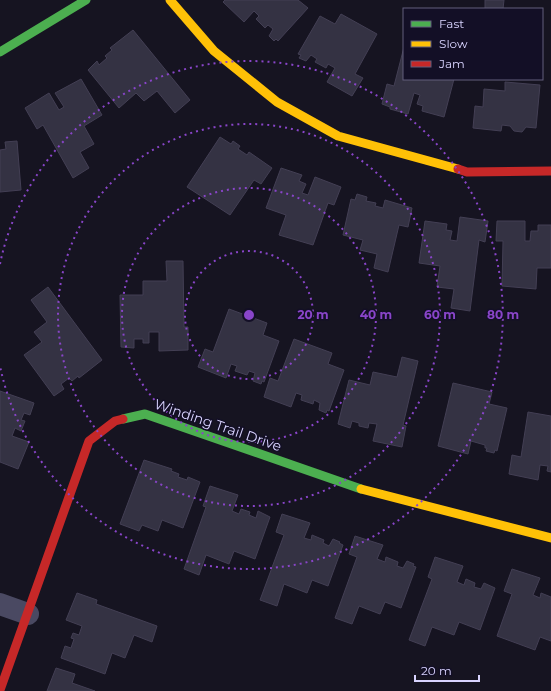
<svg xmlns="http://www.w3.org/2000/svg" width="551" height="691" viewBox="0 0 551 691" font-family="Montserrat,sans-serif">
<rect width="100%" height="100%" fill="#161421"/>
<g fill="#343243" stroke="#433f54">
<path d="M225,0h73l10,8 -30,33 -2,-2 -2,2 -5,-5 4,-7 -5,-4 -3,3 -9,-9 3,-3 -5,-5 -10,11 -21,-20z"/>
<path d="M485,0h19l-1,9h-18z"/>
<path d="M341,14l36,20 -22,40 8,4 -11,18 -25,-14 8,-14 -7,-4 -2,4 -11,-6 2,-3 -6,-4 -5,6 -7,-3 2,-3 -3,-1 22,-38 15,8z"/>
<path d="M133,30l57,70 -15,13 -18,-22 -13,10 -8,-8 -17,15 -31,-38 9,-9 2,4 8,-7 -2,-2 7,-6 -2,-2z"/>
<path d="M404,47v32h50l-10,38 -22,-6 1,-5 -6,-2 3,-9 -6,-2 -6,21 -18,-5v-2l-8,-3 5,-20 7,2z"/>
<path d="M81,79l21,36 -18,11 10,18 -14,8 9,16 -16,10 -30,-53 -6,4 -12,-21 24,-15 10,17 5,-3 -9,-14z"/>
<path d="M505,82l35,3 -4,43 -10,-1 -4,5 -8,-1 -4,-5 -8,-1 -1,6 -28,-3 2,-22 8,1 1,-18 21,2z"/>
<path d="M220,137l11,7 2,-3 7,5 -2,3 9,6 2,-3 23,16 -11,16 -7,-4 -24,35 -43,-28z"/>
<path d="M17,141l4,49 -21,2v-42l6,-1 -1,-7z"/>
<path d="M281,168l21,7 -3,6 7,3 -4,9 6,2 7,-18 26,10 -7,18 -6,-2 -15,42 -34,-10 7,-20 -20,-7z"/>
<path d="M357,194l10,3 -1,4 10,2 -1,3 8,2 2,-8 27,8 -4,19 -9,-2 -11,47 -14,-4 3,-14 -17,-4 3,-10 -20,-5 8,-36 4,1z"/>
<path d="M460,217l28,4 -3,21 -6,-2 -9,71 -19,-3 3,-19 -17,-2 3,-21 -21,-3 6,-42 22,3 -1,6 6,1 -2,9 7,1z"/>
<path d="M497,221h28v20h5l1,-10h7v-6h13v43h-14l-1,21 -34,-3 1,-45h-7z"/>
<path d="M166,261h17l1,66h4v23l-29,1v-19h-10v11h-6v-4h-9v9l-13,-1 -1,-52h23v-14h24z"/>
<path d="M48,287l54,73 -23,18 -1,-2 -6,5 -3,-3 -8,6 3,5 -10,7 -30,-41 18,-13 -8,-10 13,-10 -16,-22z"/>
<path d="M229,309l38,14 -4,12 16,6 -15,41 -2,-1 -1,3 -8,-3 2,-8 -6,-2 -2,4 -12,-4 2,-5 -6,-2 -5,14 -28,-11 7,-18 8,3z"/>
<path d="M294,339l38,14 -4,11 16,6 -15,41 -2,-1 -1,3 -7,-3 1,-7 -6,-3 -1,4 -12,-4 1,-5 -6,-2 -5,14 -27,-10 6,-19 8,3z"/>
<path d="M402,357l16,4 -15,64 3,1 -4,21 -29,-6 4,-17 -8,-1 -1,5 -9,-2v-3l-7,-2 -2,7 -12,-4 11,-44 21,5 3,-13 24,5z"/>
<path d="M453,383l39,9 -3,12 18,4 -10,43 -2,-1 -1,3 -8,-2 1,-3h-2v-3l-14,-4 -3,13 -30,-8z"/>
<path d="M0,391l34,12 -4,12 -6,-2 -3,7 4,1 -4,10 -6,-3 -3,8 17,6 -11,27 -18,-7z"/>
<path d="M528,412l23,4v56l-4,-1 1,-5 -8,-1 -2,15 -29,-6 3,-19 9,2z"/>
<path d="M144,460l28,9 -1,2 8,3 -1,3 9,3 1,-3 12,5 -17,46 -21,-8 -4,11 -16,-6 -3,6 -19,-7z"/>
<path d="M210,486l28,9 -6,16 7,3 2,-5 9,3 -1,3 7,3 2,-7 12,6 -15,42 -21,-8 -5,13 -23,-9 -7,20 -15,-6 22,-62 -3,-1z"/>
<path d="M282,514l28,9 -6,15 7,2 1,-5 12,5 -1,3 6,3 4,-7 7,3 -1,1 4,2 -15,41 -16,-6 -5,13 -23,-9 -7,22 -17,-6 24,-65 -8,-3z"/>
<path d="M355,536l28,9 -6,14 8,3 1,-5 12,5 -1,4 6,2 4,-7 7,3 -1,2 3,1 -15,41 -16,-6 -5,12 -21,-8 -7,18 -17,-6 22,-61 -8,-3z"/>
<path d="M435,557l28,9 -6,16 7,3 2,-6 9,4 -1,4 7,2 3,-6 11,5 -15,42 -21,-8 -5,13 -22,-8 -7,19 -16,-6 23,-61 -4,-2z"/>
<path d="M512,569l28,9 -7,17 7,3 1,-5 10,4v44l-11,-4 -5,13 -38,-14 15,-42 -8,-3z"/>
<path d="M77,593l20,7 -1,4 61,22 -5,16 -18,-7 -9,23 -13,-5 -7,21 -44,-16 4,-12 6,2 3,-9 -3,-1 2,-5 6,2 3,-9 -16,-6z"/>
<path d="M56,668l19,6 -3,9 23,8h-48z"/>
</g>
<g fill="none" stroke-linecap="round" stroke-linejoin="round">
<path stroke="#4a4962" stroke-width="22" d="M0,604l28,10"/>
<g stroke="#4caf50" stroke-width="9">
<path d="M0,52l86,-52"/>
<path d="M123,419l22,-5 216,75"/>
</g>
<g stroke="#ffc107" stroke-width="9">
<path d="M170,0l44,51 63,51 61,34 120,33"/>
<path d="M361,489l190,49"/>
</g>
<g stroke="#c62828" stroke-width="9">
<path d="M458,169l9,3 84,-1"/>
<path d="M0,690l89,-249 26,-20 8,-2"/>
</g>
</g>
<g fill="none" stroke="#8945c9" stroke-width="2" stroke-dasharray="2 4">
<circle cx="249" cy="315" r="64"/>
<circle cx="249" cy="315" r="127"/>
<circle cx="249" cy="315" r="191"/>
<path d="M0 264A254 254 0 1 1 0 366"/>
</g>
<g text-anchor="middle" stroke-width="3" stroke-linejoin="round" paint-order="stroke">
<g font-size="14" fill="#d9d4ff" stroke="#130f26">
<text transform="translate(218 425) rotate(19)" y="5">Winding Trail Drive</text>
</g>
</g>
<circle cx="249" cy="315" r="6" fill="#8945c9" stroke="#130f26" stroke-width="2"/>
<g font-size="12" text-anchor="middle" font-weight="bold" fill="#8945c9" stroke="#130f26" stroke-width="3" stroke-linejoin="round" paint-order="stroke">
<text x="313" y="319">20 m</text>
<text x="376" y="319">40 m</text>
<text x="440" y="319">60 m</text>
<text x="503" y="319">80 m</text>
</g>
<rect x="403" y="8" width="140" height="72" fill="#130f26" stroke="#625e7d"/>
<rect x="411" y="21" width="20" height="6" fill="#4caf50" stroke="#625e7d"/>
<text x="439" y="28" font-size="12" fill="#d9d4ff">Fast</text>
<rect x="411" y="41" width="20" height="6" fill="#ffc107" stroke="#625e7d"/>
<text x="439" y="48" font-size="12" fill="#d9d4ff">Slow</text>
<rect x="411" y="61" width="20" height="6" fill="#c62828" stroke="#625e7d"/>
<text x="439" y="68" font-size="12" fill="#d9d4ff">Jam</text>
<path d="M415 675v6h64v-6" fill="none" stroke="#d9d4ff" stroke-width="2"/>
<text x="421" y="675" font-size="12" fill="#d9d4ff" stroke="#130f26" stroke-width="3" paint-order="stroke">20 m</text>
</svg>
